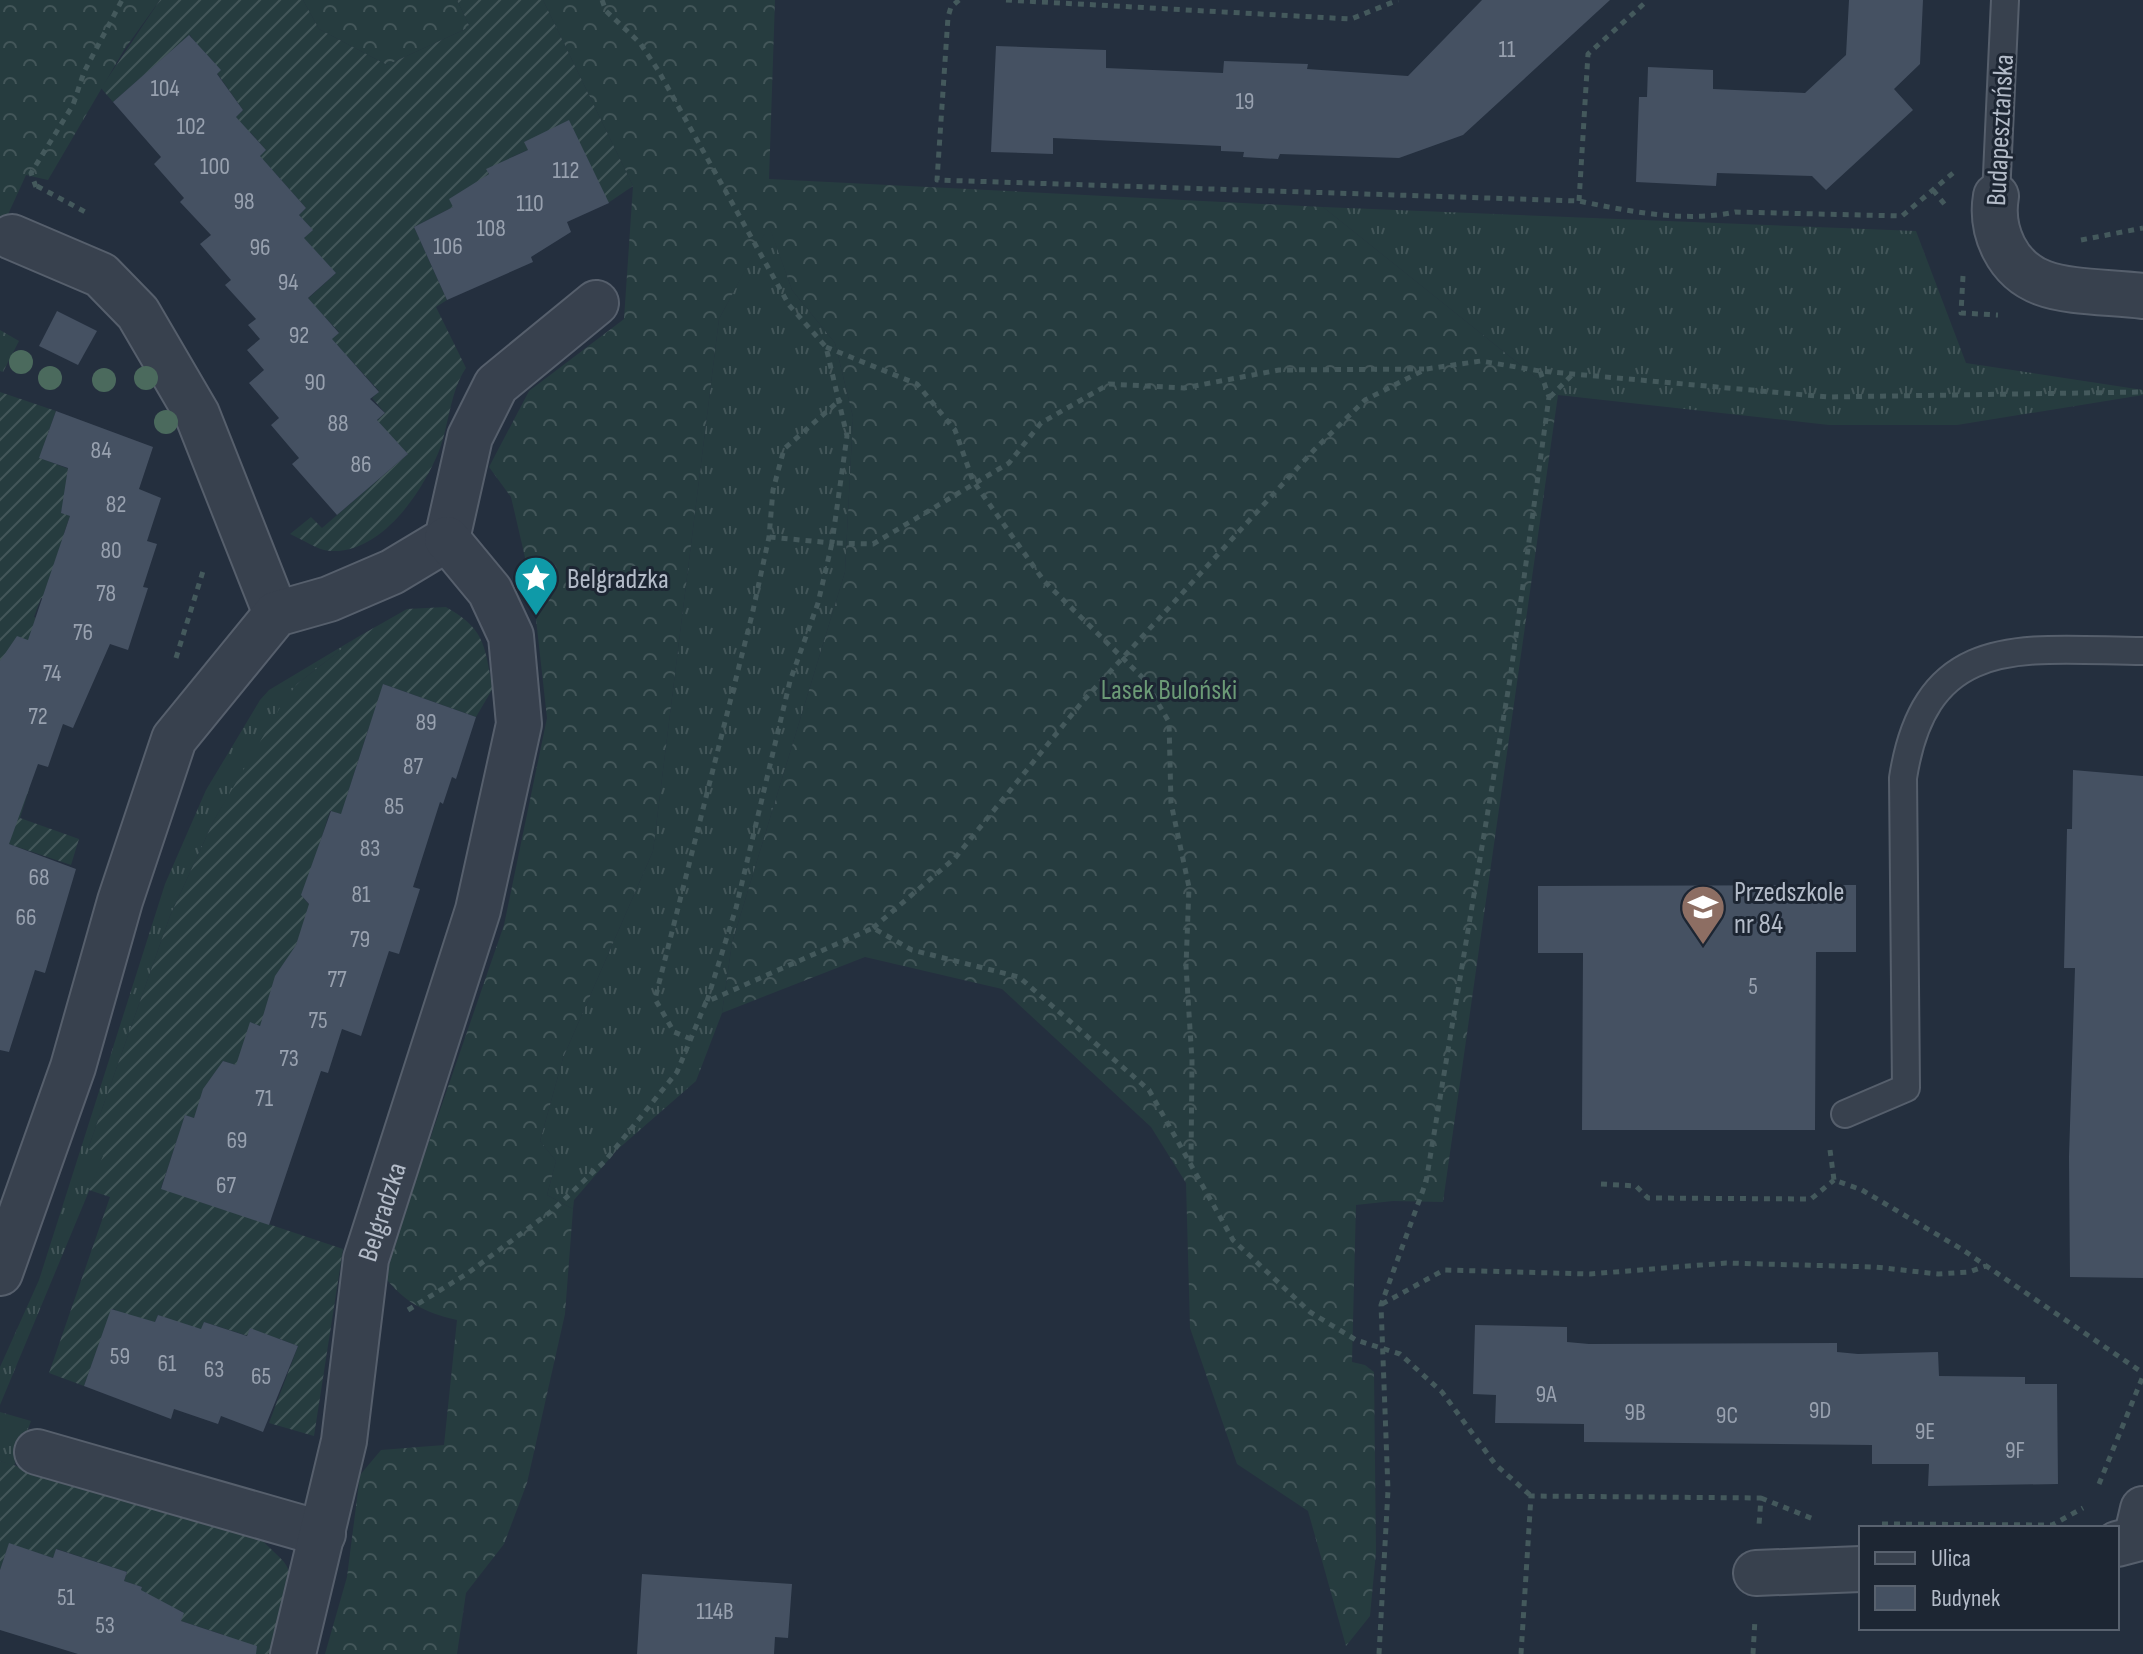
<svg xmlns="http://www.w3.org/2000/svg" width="2143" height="1654" viewBox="0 0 2143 1654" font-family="'Sofia Sans Condensed',sans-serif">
<defs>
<pattern id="grass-tufts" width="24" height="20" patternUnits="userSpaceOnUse" patternTransform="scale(2)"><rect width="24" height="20" fill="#263c3f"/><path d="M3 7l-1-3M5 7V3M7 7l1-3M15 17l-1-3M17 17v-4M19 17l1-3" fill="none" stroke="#435659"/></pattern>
<pattern id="forest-crowns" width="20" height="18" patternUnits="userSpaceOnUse" patternTransform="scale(2)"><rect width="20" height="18" fill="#263c3f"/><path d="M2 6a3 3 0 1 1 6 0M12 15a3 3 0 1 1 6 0" fill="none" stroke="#435659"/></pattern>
<pattern id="garden-furrows" width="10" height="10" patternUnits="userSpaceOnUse" patternTransform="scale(2)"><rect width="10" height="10" fill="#263c3f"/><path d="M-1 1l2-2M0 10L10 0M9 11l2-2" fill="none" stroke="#435659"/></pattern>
</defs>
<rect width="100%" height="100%" fill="#242f3e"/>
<g fill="url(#grass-tufts)">
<path d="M1323,207l593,24 50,132 177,27v5l-186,30h-128l-271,-30z"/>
<path d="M769,225l23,65 43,53 18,74 -8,155 -113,371 -10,70 -26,68 -79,69 -43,50 -1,9 -26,-14 9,-34 -16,-20 23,-83 90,-207 66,-532z"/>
<path d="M356,638l-59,46 -83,136 -44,96 -82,233 16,6 -104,250v-38l39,-87 126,-396 41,-94 54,-90 9,-10z"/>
<path d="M0,1412l31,9 -17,45 -14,-5z"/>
</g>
<g fill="url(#forest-crowns)">
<path d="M0,0h160l-36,50 -76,130 -22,-5 -26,57z"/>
<path d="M303,0h154l13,27 -83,38 -68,-36z"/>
<path d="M543,0h232l-6,179 554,28 235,188 -115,807 -50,-1 -37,4 -4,157 13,3 9,7 2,180 -6,64 -24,30 -38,-135 -71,-47 -47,-136 -4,-145 -35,-56 -149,-138 -137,-32 -143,56 10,-70 113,-371 8,-155 -18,-74 -43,-53 -23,-64 -50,93 -66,532 -90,207 -23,83 16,20 -9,34 26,14 -8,105 -38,169 -23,61 -38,49 -9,61h-132l22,-77 13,-102 21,-25 63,-5 13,-125c-34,-8 -53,-18 -74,-45l121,-350 43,-207 -14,-126 -22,-95 -22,-30 40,-76 95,-72 9,-133z"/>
<path d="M0,330l19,11 -16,31 -3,-1z"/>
</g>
<g fill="url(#garden-furrows)">
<path d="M160,0h143l16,29 68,36 83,-38 -13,-27h86l90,186 -25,17 -83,-62 3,9 -16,7 3,8 -28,5 4,8 -38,29 -39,20 33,73 -11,7 30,61c-16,23 -17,58 -27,83 -17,42 -58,103 -109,100 -13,-1 -28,-12 -40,-17l21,-17 11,11 86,-74 -36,-29 13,-12 -13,-15 7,-7 -31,-34 -23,-12 14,-13 -16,-17 -21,-11 34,-31 -37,-30 13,-13 -13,-15 7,-7 -31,-35 -21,-12 12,-11 -15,-17 -20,-11 12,-12 -53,-75 -77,67 -12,-14z"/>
<path d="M0,392l56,19 -8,22 8,3 -16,22 34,13 -13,41 9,4 -6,17 7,4 -15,21 2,46 -17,-6 -7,19 7,3 -8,22 -33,37z"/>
<path d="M446,607c40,23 38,38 47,81l-17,29 -93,-33 -7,45 -7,-2 -21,66 -1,23 -17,-5 -27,86 7,9 -43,122 -16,-5 -9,44 -19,-6 -7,22 -22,35 -9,-2 -24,72 182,61 -29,187 -45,-13 29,-77 -21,-8 -4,6 -69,-22 -3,9 -43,-16 -4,9 -41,-7 3,-7 -4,-1 -28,77 -35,-13 61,-176 -21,-7 14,-34 -15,-7 82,-233 44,-96 67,-114 16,-22 59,-46 51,-29z"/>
<path d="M0,779l29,10 -9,29 59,21 -8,26 -71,-24z"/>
<path d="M0,1461l261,78c7,8 16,15 23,23 18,23 -4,68 -12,92h-54l6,-19 -43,-14 1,-10 -43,-13 3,-11 -18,-6 3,-9 -70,-23 -4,9 -44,-14 -9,26z"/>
</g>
<g fill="#455162">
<path d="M1482,0h128l-147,135 -64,23 -119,-4 -2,5 -35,-2 1,-5 -23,-1v-5l-168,-8v16l-62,-2 5,-106 110,4v18l117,5 1,-12 84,3 -1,5 101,7z"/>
<path d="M1849,0h74l-3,64 -26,25 19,21 -87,80 -14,-14 -95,-3 -1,13 -80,-4 3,-85h8l1,-30 65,3v19l92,4 41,-38z"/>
<path d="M189,35l32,35 -4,4 26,36 -7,7 30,33 -6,6 46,52 -7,7 14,15 -9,8 32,35 -28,25 31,35 -7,6 47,53 -9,7 15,14 -8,7 31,34 -71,61 -45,-51 7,-6 -28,-33 8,-7 -30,-35 15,-13 -17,-20 13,-11 -12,-14 8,-6 -31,-34 6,-5 -31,-36 11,-9 -31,-33 4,-4 -30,-34 7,-7 -48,-55z"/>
<path d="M569,120l40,83 -42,19 4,10 -40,25 2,5 -86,38 -33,-73 39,-20 -4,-8 40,-25 -3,-5 42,-19 -4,-8z"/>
<path d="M57,311l40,20 -19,34 -39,-19z"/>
<path d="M56,411l97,36 -14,42 22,9 -14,43 10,3 -14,43 5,1 -20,62 -18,-6 -37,84 -10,-4 -15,43 -10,-3 -29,80 67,25 -31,104 -10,-3 -26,82 -9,-2v-389l17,-25 11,4 42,-124 -9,-3 7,-45 -29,-10z"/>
<path d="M383,684l93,33 -20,62 -4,-2 -9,27 -3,-2 -27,85 7,2 -21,65 -10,-3 -28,85 -19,-7 -14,44 -7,-2 -52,154 -108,-36 24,-74 9,3 9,-29 20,-28 13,4 14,-43 10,4 15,-50 21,-31 13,-41 -8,-9 30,-84 10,3z"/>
<path d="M2073,770l70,6v502l-73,-1 -1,-120 6,-189h-11l3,-139h5z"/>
<path d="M1856,885v67h-40l-1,178h-233l1,-177h-45v-67z"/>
<path d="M111,1309l44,13 3,-7 43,14 3,-7 43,14 3,-8 48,18 -35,86 -42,-16 -3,8 -44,-15 -3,10 -87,-33z"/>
<path d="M1475,1325l92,2v15l22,2 248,-1v9l21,2 80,-2 1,24 86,1v7h32l1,100 -130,2 1,-22h-57v-19l-288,-3v-18l-89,-1 1,-28 -23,-1z"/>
<path d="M9,1543l44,15 3,-9 71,23 -3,9 18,6 -1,3 43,23 -3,8 76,25 -1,8h-178l-78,-24v-60z"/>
<path d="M642,1574l150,10 -4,54 -13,-1 -1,17h-137z"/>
</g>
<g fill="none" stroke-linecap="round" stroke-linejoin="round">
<g stroke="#565f6c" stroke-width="30">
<g id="service">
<path d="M1996,196l9,-196"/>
<path d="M1845,1114l61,-26 -3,-310c23,-148 121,-128 240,-127"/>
</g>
</g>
<g stroke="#565f6c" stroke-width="48">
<g id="minor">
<path d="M1996,196c-6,35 11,74 47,87 26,10 71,9 100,13"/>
<path d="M12,237l89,38 37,38 59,101 79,200"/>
<path d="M0,1273l73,-206 47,-166 54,-162 102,-125 53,-15 63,-27 55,-33 23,-102 26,-52 100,-82"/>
<path d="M37,1452l286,82"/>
<path d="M2117,1544l19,-5 7,-30"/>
<path d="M1756,1573l105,-4"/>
<path id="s1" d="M293,1654l51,-213 22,-182 112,-349 41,-186 -8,-88 -21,-45 -43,-52"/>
</g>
</g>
<g stroke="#44595c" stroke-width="5" stroke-dasharray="6 6" stroke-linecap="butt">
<path d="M602,0l4,11 34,32 18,27 131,235 37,42 21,89 -15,107 -63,-6"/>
<path d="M959,0l-8,7 -3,10 -11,163 642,21c48,10 107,22 156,11l167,4 51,-43"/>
<path d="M1006,0l345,19 47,-19"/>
<path d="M37,186l52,28"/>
<path d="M36,187l-5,-14 42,-68 11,-33 38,-72"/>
<path d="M1933,190l13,16"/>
<path d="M1579,201l9,-147 60,-54"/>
<path d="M2081,240l62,-12"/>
<path d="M1963,276l-2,37 37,2"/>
<path d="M826,347l91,37 38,46 18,51 71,100 100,98 25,43 2,81 18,84 -3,79 6,95 -1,102"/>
<path d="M1550,397l24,-24"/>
<path d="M176,658l28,-90"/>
<path d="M873,928l82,-70 128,-157 231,-251 51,-50 61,-31 55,-8 59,10 288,26 315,-5"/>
<path d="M707,1001l29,-93 54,-227 28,-78 14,-60 41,1 136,-81 32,-40 68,-39 75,4 95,-18 145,-1"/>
<path d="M691,1039l-17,-7 -19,-33 97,-384 17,-78 4,-47 11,-41 57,-50"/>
<path d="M1830,1150l4,30 28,10 101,60 180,123"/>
<path d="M1601,1184l35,2 12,12 163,1 23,-19"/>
<path d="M1382,1304l62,-34 146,4 136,-11 149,4 63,7 31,-2 17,-6"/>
<path d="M408,1310l60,-37 85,-63 52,-49 72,-89 29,-70 167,-74 39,22 107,27 130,113 84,150 77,72 46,28 44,14 42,38 53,72 36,32"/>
<path d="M2099,1484l44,-108"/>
<path d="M1761,1498l55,22"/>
<path d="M1882,1524l170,1 31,-17"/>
<path d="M1379,1654l9,-164 -7,-185 45,-123 84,-503 39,-282 -9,-26"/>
<path d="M1521,1654l10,-158 230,2 -2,27"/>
<path d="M1753,1654l2,-35"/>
</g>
<use href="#service" stroke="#38414e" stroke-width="26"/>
<use href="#minor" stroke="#38414e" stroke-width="44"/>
</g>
<g fill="#4b6a5d">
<circle cx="21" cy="362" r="12"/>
<circle cx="50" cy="378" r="12"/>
<circle cx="146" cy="378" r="12"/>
<circle cx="104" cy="380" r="12"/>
<circle cx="166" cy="422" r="12"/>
</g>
<defs>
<g id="sight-pin" transform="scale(2.3)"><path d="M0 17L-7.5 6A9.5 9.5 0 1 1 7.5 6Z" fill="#0f9aa8" stroke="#1d2633"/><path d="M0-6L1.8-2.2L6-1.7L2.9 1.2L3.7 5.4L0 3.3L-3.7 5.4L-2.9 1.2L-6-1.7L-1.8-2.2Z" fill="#fff"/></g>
<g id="school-pin" transform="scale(2.3)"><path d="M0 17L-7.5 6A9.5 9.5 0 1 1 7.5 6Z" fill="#8d6e63" stroke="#1d2633"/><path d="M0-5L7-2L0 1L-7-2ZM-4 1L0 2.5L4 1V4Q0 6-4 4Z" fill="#fff"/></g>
</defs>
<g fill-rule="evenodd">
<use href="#sight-pin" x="536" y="578"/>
<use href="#school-pin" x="1703" y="907"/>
</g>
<g text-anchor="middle" stroke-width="6" stroke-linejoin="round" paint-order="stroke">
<g font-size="24" fill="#98a1af">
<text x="1507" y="57">11</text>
<text x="165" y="96">104</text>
<text x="1245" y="109">19</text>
<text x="191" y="134">102</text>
<text x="215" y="174">100</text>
<text x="566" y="178">112</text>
<text x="244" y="209">98</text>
<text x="530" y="211">110</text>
<text x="491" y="236">108</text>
<text x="448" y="254">106</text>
<text x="260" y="255">96</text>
<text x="288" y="290">94</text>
<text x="299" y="343">92</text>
<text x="315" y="390">90</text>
<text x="338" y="431">88</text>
<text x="101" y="458">84</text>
<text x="361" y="472">86</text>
<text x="116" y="512">82</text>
<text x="111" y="558">80</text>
<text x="106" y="601">78</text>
<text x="83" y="640">76</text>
<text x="52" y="681">74</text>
<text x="38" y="724">72</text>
<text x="426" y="730">89</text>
<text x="413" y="774">87</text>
<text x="394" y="814">85</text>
<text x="370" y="856">83</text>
<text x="39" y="885">68</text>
<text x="361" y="902">81</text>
<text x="26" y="925">66</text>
<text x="360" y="947">79</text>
<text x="337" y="987">77</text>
<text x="1753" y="994">5</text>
<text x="318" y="1028">75</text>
<text x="289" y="1066">73</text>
<text x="264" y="1106">71</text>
<text x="237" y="1148">69</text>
<text x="226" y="1193">67</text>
<text x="120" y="1364">59</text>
<text x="167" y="1371">61</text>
<text x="214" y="1377">63</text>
<text x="261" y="1384">65</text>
<text x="1546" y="1402">9A</text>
<text x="1820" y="1418">9D</text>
<text x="1635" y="1420">9B</text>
<text x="1727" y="1423">9C</text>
<text x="1925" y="1439">9E</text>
<text x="2015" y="1458">9F</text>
<text x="66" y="1605">51</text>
<text x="715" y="1619">114B</text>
<text x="105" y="1633">53</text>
</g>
<g font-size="28" fill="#b4bcc9" stroke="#1d2633">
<text transform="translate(1999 130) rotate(-87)" y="10">Budapesztańska</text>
<text dy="10" stroke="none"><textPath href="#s1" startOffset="452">Belgradzka</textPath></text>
</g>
<g font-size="28" fill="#b4bcc9" stroke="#1d2633" text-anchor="start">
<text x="567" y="588">Belgradzka</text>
<text x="1734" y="901">Przedszkole<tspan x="1734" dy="32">nr 84</tspan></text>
</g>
<g font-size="28" fill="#6b9a76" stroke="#1d2633">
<text x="1169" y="699">Lasek Buloński</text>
</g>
</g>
<rect x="1859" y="1526" width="260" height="104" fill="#1d2633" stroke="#59626f" stroke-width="2"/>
<rect x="1875" y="1552" width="40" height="12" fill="#38414e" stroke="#59626f" stroke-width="2"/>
<text x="1931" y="1566" font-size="24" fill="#b4bcc9">Ulica</text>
<rect x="1875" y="1586" width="40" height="24" fill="#455162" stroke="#59626f" stroke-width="2"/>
<text x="1931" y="1606" font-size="24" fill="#b4bcc9">Budynek</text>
</svg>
